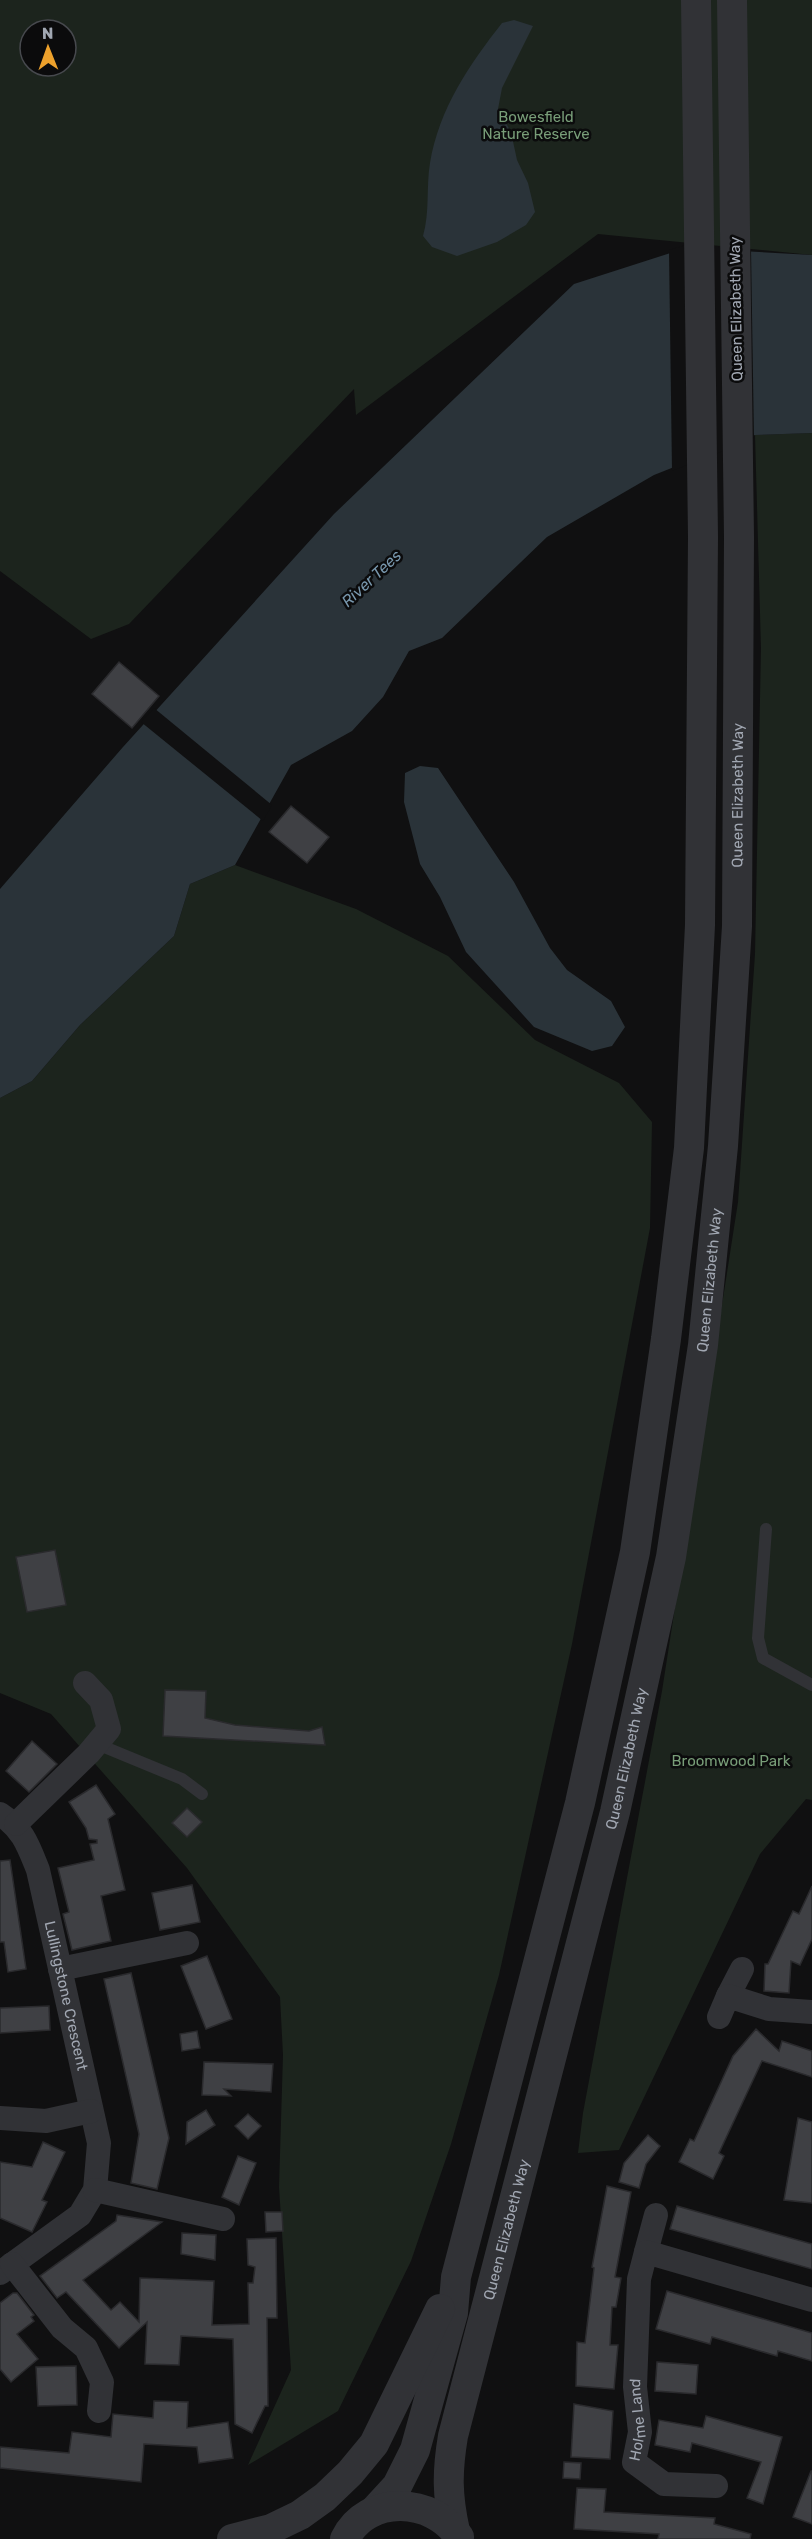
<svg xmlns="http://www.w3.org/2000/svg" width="812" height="2539" viewBox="0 0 812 2539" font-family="Rubik,sans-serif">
<rect width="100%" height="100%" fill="#101011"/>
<g fill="#1c241d" fill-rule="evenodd">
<path d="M0,0h812v255l-214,-21 -242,181 -2,-26 -225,235 -38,15 -91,-68zM30,30h36v36h-36z"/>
<path d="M812,433v1367l-6,-1 -46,55 -141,296 -41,3 5,-40 79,-422 76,-489 17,-248 6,-306 -6,-213z"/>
<path d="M235,865l121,44 92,47 87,84 84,43 33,39 -2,106 -78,416 -73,331 -48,169 -40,117 -73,150 -90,54 43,-95 -12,-183 4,-132 -3,-58 -93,-129 -136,-154 -51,-21v-595l32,-17 48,-56 94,-89 16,-52z"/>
</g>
<g fill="#2a3339">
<path d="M514,20l19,6 -31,62 -4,21 13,23 6,28 11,23 7,29 -9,13 -29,17 -40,14 -25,-9 -9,-11c7,-24 3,-49 7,-73 9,-54 39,-98 72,-140z"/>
<path d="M686,248l126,7v178l-57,2 -101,40 -107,62 -105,101 -33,13 -26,46 -31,34 -61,34 -56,100 -45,19 -16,52 -94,89 -48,56 -32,17v-209l123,-142 211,-233 240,-230z"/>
<path d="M420,766l18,2 76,114 36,66 17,22 44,31 14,26 -13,19 -20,5 -58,-24 -68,-75 -26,-55 -20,-33 -16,-62 1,-29z"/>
</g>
<g fill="#101011">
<path d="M686,245l65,4 3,190 -82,32 -3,-221z"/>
<path d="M154,708l118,97 -9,16 -122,-99z"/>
</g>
<g fill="#3f4044" stroke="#2a2a2d" stroke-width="1.5">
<path d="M119,662l40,34 -27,32 -40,-34z"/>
<path d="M291,806l38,31 -22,26 -38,-31z"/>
<path d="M55,1550l11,55 -39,7 -11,-55z"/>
<path d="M165,1690l41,1 -1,27 30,7 74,6 13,-4 3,18 -162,-9z"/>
<path d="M32,1741l25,23 -28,28 -23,-21z"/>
<path d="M96,1785l19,29 -7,5 17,71 -24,6 10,45 -39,9 -9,-36 6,-2 -11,-44 36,-8 -4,-16 7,-1v-3l-8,-1 -3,-11 -17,-26z"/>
<path d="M187,1808l15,14 -15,15 -15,-14z"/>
<path d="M10,1860l16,109 -18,3 -4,-30h-4v-81z"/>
<path d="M192,1885l8,37 -40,8 -8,-37z"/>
<path d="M812,1886v53l-12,26 -9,-4 -2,32 -25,-2 1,-27h3l25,-53 6,3z"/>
<path d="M207,1956l25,63 -26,10 -25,-63z"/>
<path d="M131,1973l38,165 -12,51 -26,-6 8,-49 -35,-155z"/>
<path d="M49,2006l1,24 -50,3v-25z"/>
<path d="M756,2029l23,22 3,-10 30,10v26l-50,-16 -43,92 5,3 -11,23 -34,-17 11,-23 4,2 39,-85z"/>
<path d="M197,2031l3,17 -18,3 -2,-17z"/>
<path d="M204,2062l69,2 -2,28 -47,-3 7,7 -29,-1z"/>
<path d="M206,2110l9,15 -29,19 1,-22z"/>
<path d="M248,2114l13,12 -13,13 -13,-13z"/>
<path d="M798,2118l14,4v81l-28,-3z"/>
<path d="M648,2135l12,11 -14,18 -7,24 -20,-6 5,-19z"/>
<path d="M43,2142l22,10 -23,48 5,2 -15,30 -32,-14v-56l32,5z"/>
<path d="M238,2156l18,7 -17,42 -17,-8z"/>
<path d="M607,2186l24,6 -16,85 6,1 -5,29h-4l-2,38h8l-4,44 -38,-3 1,-44 8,1 9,-75 -2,-1z"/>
<path d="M677,2206l135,38v25l-142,-40z"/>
<path d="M265,2212h17l1,19 -17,1z"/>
<path d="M117,2215l45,7 -79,58 28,30 9,-8 19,20 1,-44 74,3 -2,44 37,-1 -1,-41h5l2,-16 -7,-2 -1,-26 29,-1 1,80h-10l1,88h-3l-13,27 -17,-9 -2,-85 -52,-3 -2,29 -34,-1 2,-42 -28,26 -53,-56 -9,6 -17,-22 76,-55z"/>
<path d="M182,2233l34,2 -1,25 -34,-6z"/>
<path d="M667,2291l145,42v28l-34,-10 -1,5 -65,-19 -2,7 -54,-15z"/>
<path d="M13,2293h4l17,22 -3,2 3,4 -17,13 21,25 -27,23 -11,-13v-66z"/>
<path d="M657,2362l41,3 -2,29 -41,-3z"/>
<path d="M76,2366l1,39 -39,1 -2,-39z"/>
<path d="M154,2401l34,1 -1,26 41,-6 5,36 -34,5 -2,-16 -53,-3 -3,38 -141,-14v-21l69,6 3,-21 39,5 2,-23 40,4z"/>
<path d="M574,2404l39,7 -3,48 -39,-2z"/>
<path d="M706,2416l76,21 -19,67 -16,-6 14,-36 -69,-19 -2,9 -35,-7 4,-25 44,8z"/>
<path d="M564,2462l17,1 -1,16 -17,-1z"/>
<path d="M811,2471h1v53l-19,-7z"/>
<path d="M577,2488l29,1 -2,23 111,6 -1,6 37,10 -1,5h-92l1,-5 -85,-5z"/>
</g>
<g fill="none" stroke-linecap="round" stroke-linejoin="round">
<g stroke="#313236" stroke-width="12">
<path d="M766,1529l-8,109 5,20 49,27"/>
<path d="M97,1744l85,35 20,15"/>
</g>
<g stroke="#313236" stroke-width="24">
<path id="s1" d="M0,1814c23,15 28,31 38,56l61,273 -4,47 -15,25 -80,58"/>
<path d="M16,1824l73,-71 20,-24 -8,-29 -16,-17"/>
<path d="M60,1969l127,-26"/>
<path d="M728,1996l14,-27"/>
<path d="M719,2017l9,-21 41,13 43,3"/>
<path d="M0,2118l46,3 45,-10"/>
<path d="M95,2190l128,29"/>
<path d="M646,2252l10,-37"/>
<path d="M12,2264l50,64 24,20 16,34 -3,29"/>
<path id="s2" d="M716,2486l-52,-2 -30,-22 6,-30 -5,-45 4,-108 7,-27 166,48"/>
</g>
<g stroke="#313236" stroke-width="30">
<path d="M374,2511l23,-25 18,-36 38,-137 3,-36 124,-474 55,-251 31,-213 23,-191 11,-223 3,-388 -7,-537"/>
<path id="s3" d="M455,2531c-8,-36 -8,-59 -2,-95l162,-624 56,-255 32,-212 20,-199 14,-220 2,-389 -7,-537"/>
<path d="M232,2539l39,-10 29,-14 25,-18 25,-24 24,-29 66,-135"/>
<path d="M345,2539c22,-45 88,-42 114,-2"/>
</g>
</g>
<g text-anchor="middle" stroke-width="5" stroke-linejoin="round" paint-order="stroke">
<g font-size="15" fill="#789d78" stroke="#0b0b0c">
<text x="536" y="122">Bowesfield<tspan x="536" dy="17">Nature Reserve</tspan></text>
<text x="731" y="1766">Broomwood Park</text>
</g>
<g font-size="15" fill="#a1a7b2" stroke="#0b0b0c">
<text transform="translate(736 309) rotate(-91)" y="5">Queen Elizabeth Way</text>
<text dy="5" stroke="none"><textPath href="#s3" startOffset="1767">Queen Elizabeth Way</textPath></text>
<text dy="5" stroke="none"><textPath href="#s3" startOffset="1281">Queen Elizabeth Way</textPath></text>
<text dy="5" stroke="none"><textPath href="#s3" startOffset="795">Queen Elizabeth Way</textPath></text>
<text dy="5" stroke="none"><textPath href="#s1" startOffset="198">Lullingstone Crescent</textPath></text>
<text dy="5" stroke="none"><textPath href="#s3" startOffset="309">Queen Elizabeth Way</textPath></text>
<text dy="5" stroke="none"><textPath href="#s2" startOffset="132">Holme Land</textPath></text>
</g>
<g font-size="16" font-style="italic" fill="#7897ad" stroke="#0b0b0c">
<text transform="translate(371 578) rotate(-43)" y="6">River Tees</text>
</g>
</g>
<g transform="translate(48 48) rotate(359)"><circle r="28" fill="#0b0b0c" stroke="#47494e" stroke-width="1.5"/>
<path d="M0-4.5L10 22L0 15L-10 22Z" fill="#eda12c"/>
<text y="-9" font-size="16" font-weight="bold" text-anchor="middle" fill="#a1a7b2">N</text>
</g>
</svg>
